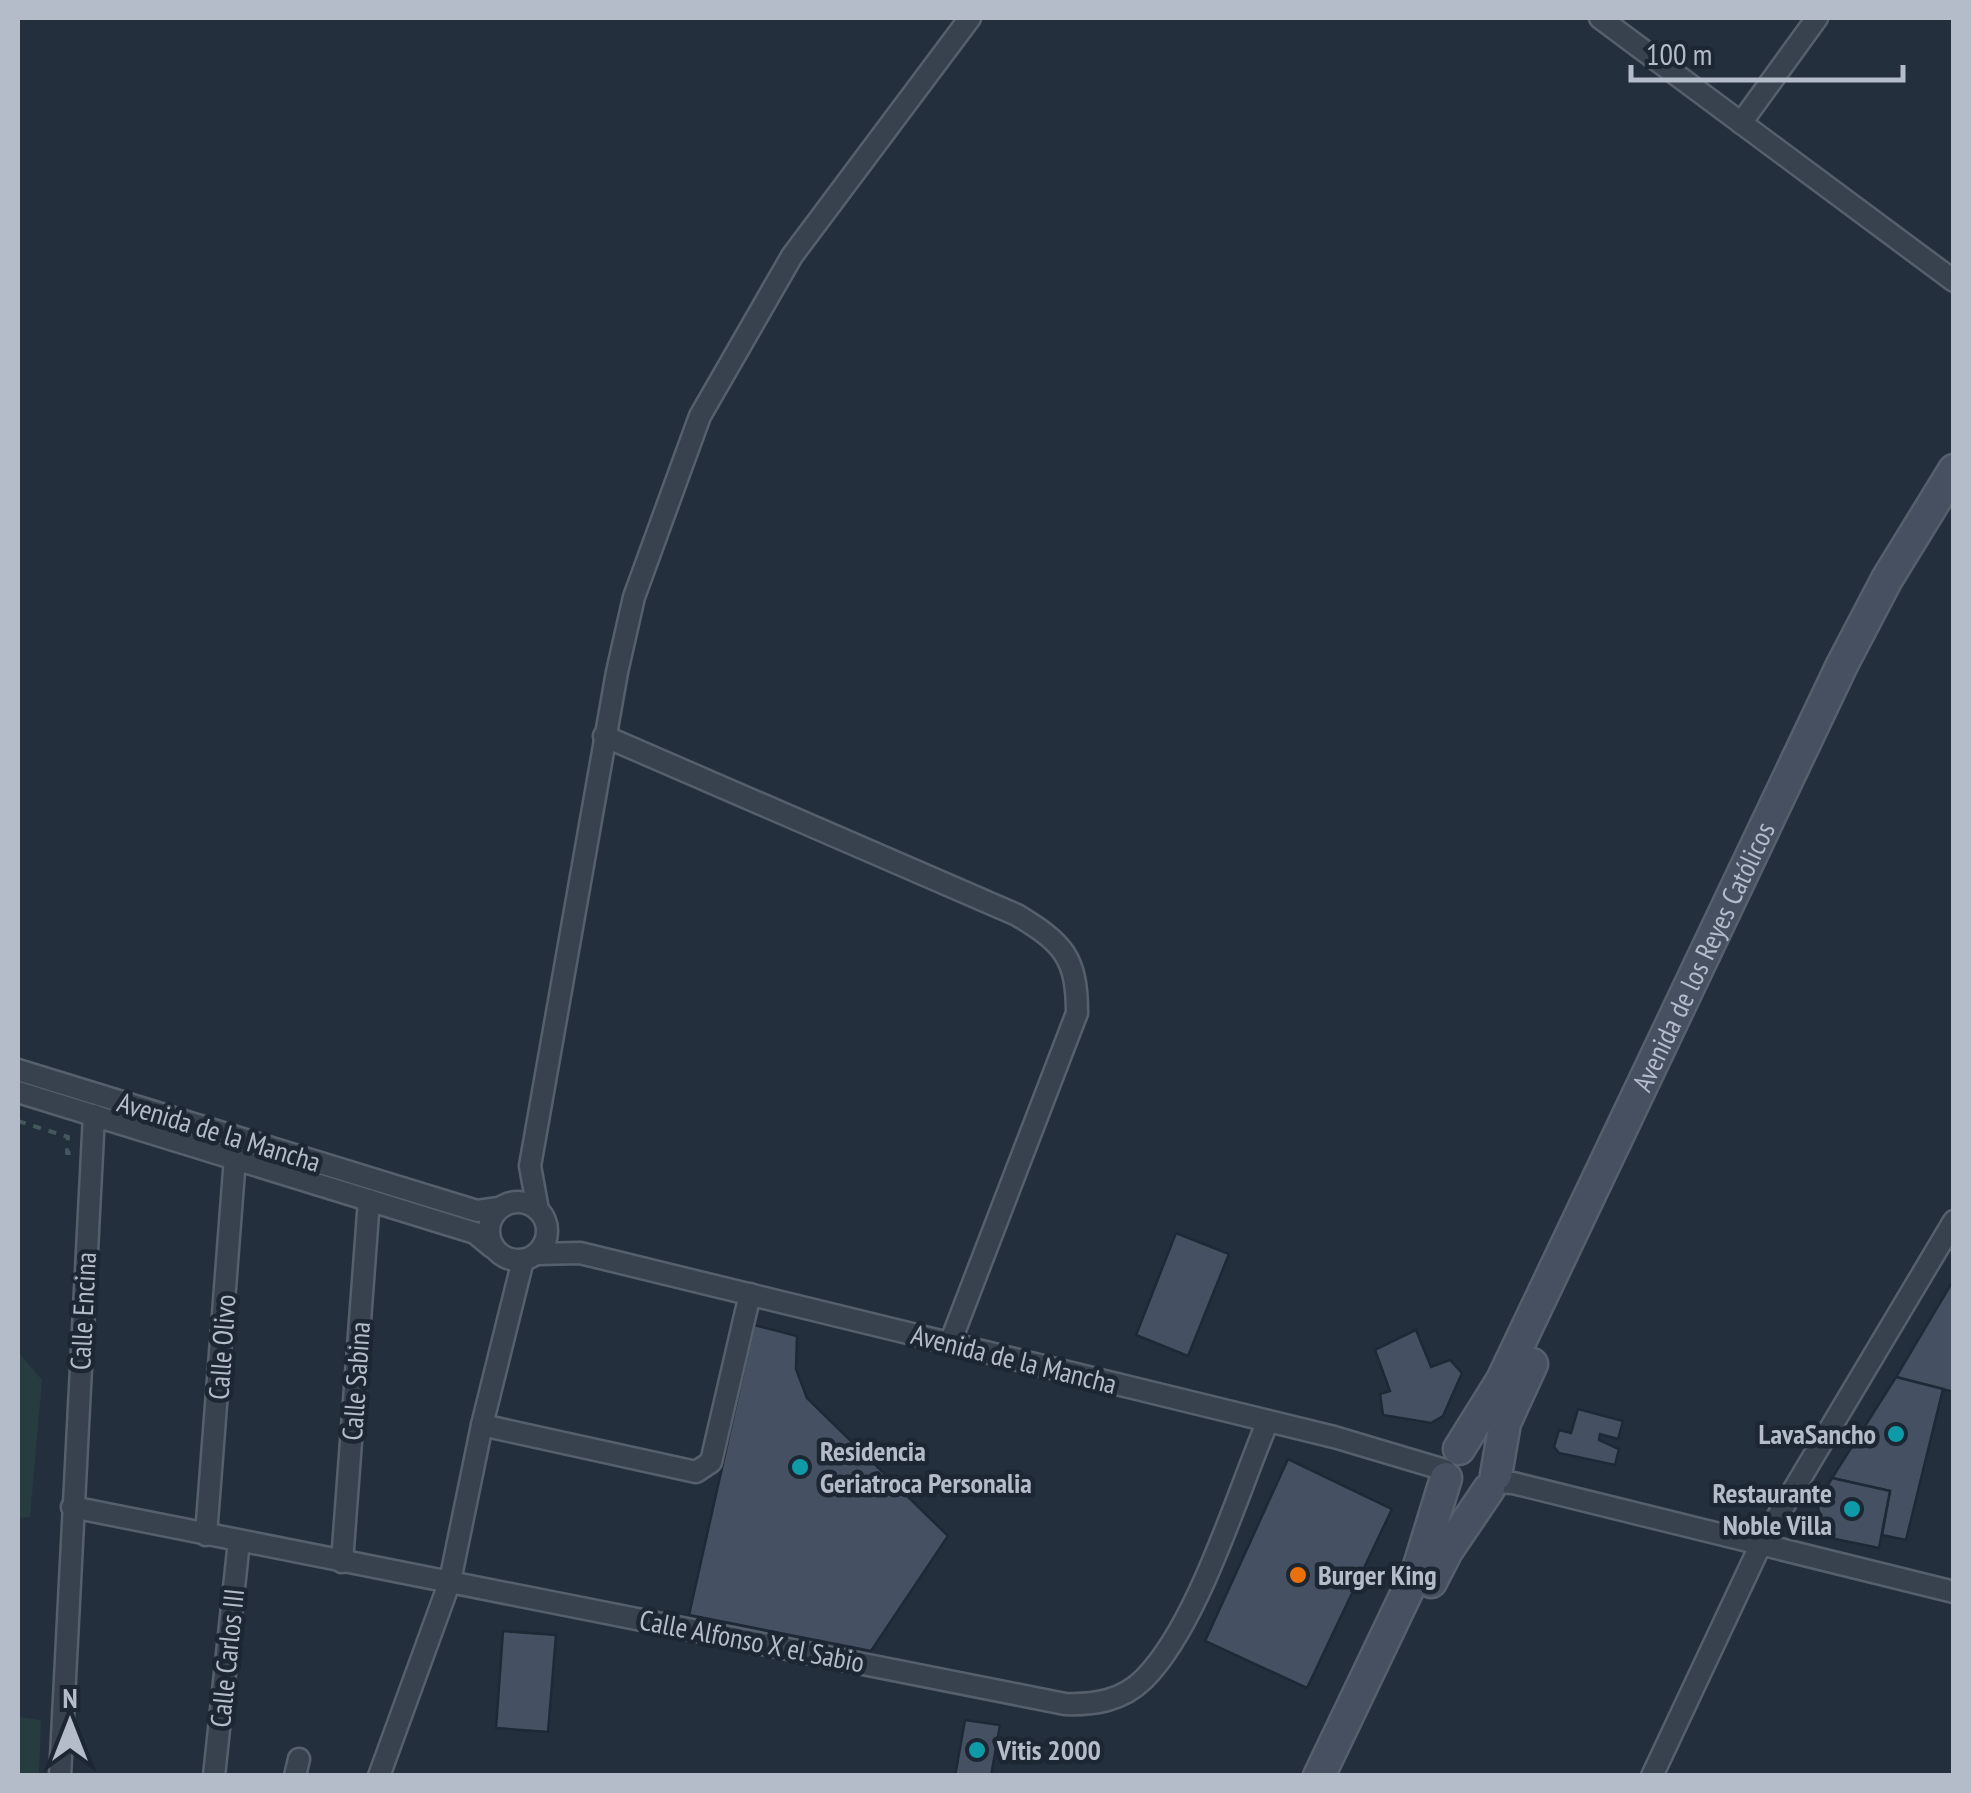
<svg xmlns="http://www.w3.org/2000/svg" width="1971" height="1793" viewBox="0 0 1971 1793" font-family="'PT Sans Narrow',sans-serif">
<rect width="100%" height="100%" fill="#242f3e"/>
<g fill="#263c3f">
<path d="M18,1352l24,28 -12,137 -12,1z"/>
<path d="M18,1717l23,3 -2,55h-21z"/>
</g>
<g fill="#455162" stroke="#1f2835" stroke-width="2.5">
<path d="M1176,1233l53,21 -41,102 -52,-21z"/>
<path d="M1954,1279v113l-58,-15z"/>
<path d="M754,1325l43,11 -1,33 11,29 141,138 -77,115 -182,-36z"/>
<path d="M1416,1330l15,37 19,-7 12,13 -19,43 -12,7 -48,-8 -3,-21 10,-3 -15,-41z"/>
<path d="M1896,1377l47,12 -37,151 -24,-5 8,-44 -58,-13z"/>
<path d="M1578,1409l45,12 -5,18 -18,-5 -1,6 20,9 -4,16 -56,-12 -5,-6 5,-17 12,3z"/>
<path d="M1288,1459l104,50 -85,179 -102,-47z"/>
<path d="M1832,1478l58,13 -11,57 -44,-9 -13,-14 -5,-22z"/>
<path d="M503,1631l53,4 -8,97 -52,-4z"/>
<path d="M965,1720l35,5 -9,51h-36z"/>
</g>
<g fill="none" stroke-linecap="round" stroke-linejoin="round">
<g stroke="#565f6c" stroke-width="25">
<g id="street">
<path d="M1600,18l354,263"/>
<path d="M1741,123l76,-105"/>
<path d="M604,736l413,179c46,28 60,42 60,98l-127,330"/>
<path d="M18,1070l459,141 22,-3"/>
<path d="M18,1092l457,141 17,14"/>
<circle cx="518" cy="1231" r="29"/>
<path d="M538,1210l-8,-44 87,-494 17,-75 66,-181 92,-160 178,-238"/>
<path d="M537,1254l43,-1 754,184 111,33"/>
<path d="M482,1425l214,47 15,-10 39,-168"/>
<path d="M1493,1482l20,1 441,109"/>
<path d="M72,1507l993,197c29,1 57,-3 79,-25 54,-54 93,-185 124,-258"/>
<path d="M206,1535l29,-377"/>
<path d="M342,1562l27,-362"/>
<path d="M60,1776l34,-661"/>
<path d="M214,1776l25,-235"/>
<path d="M295,1776l4,-17"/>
<path d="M379,1776l71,-195 32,-156 41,-165"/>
<path d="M1652,1776l108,-230 194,-325"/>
</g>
</g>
<g stroke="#565f6c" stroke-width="35">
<g id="secondary">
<path id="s1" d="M1459,1449l43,-69 340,-715 45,-86 67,-109"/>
<path d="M1496,1475l9,-52 27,-59"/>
<path d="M1431,1582l16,-31 42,-62"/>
<path d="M1319,1776l99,-207 28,-91"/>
</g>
</g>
<path stroke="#44595c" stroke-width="4" stroke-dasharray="8 8" stroke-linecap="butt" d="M18,1121l50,16 -1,16h6"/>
<use href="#street" stroke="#38414e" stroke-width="20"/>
<use href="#secondary" stroke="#465061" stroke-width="30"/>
</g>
<g fill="#0f9aa8" stroke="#1d2633" stroke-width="4">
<circle cx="1896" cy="1434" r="10"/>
<circle cx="800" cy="1467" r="10"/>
<circle cx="1852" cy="1509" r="10"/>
<circle cx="977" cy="1750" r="10"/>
</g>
<circle fill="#e8710a" stroke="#1d2633" stroke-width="4" cx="1298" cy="1575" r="10"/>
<g text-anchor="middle" stroke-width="9" stroke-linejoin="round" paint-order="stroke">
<g font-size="28" fill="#b4bcc9" stroke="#1d2633">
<text dy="10" stroke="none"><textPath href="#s1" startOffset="550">Avenida de los Reyes Católicos</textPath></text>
<text transform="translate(219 1132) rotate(17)" y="10">Avenida de la Mancha</text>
<text transform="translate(83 1311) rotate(-87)" y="10">Calle Encina</text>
<text transform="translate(222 1347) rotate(-86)" y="10">Calle Olivo</text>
<text transform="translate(1014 1359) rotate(14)" y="10">Avenida de la Mancha</text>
<text transform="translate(356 1381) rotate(-86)" y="10">Calle Sabina</text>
<text transform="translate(752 1641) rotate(11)" y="10">Calle Alfonso X el Sabio</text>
<text transform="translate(227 1658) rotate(-84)" y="10">Calle Carlos III</text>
</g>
<g font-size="28" font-weight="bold" fill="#b4bcc9" stroke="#1d2633" text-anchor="start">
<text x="1876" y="1444" text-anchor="end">LavaSancho</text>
<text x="820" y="1461">Residencia<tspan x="820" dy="32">Geriatroca Personalia</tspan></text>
<text x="1832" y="1503" text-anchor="end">Restaurante<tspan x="1832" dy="32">Noble Villa</tspan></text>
<text x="1318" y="1585">Burger King</text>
<text x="997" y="1760">Vitis 2000</text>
</g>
</g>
<rect width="1971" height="1793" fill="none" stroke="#b4bcc9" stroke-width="40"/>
<g transform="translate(70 1723)" stroke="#1d2633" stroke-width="8" paint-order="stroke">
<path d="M0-8L18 38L0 25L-18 38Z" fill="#b4bcc9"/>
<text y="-15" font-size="28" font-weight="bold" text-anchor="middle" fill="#b4bcc9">N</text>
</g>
<path d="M1631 65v15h272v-15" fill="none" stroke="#b4bcc9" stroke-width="5"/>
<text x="1646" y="65" font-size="30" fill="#b4bcc9" stroke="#1d2633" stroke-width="8" paint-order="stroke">100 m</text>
</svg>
